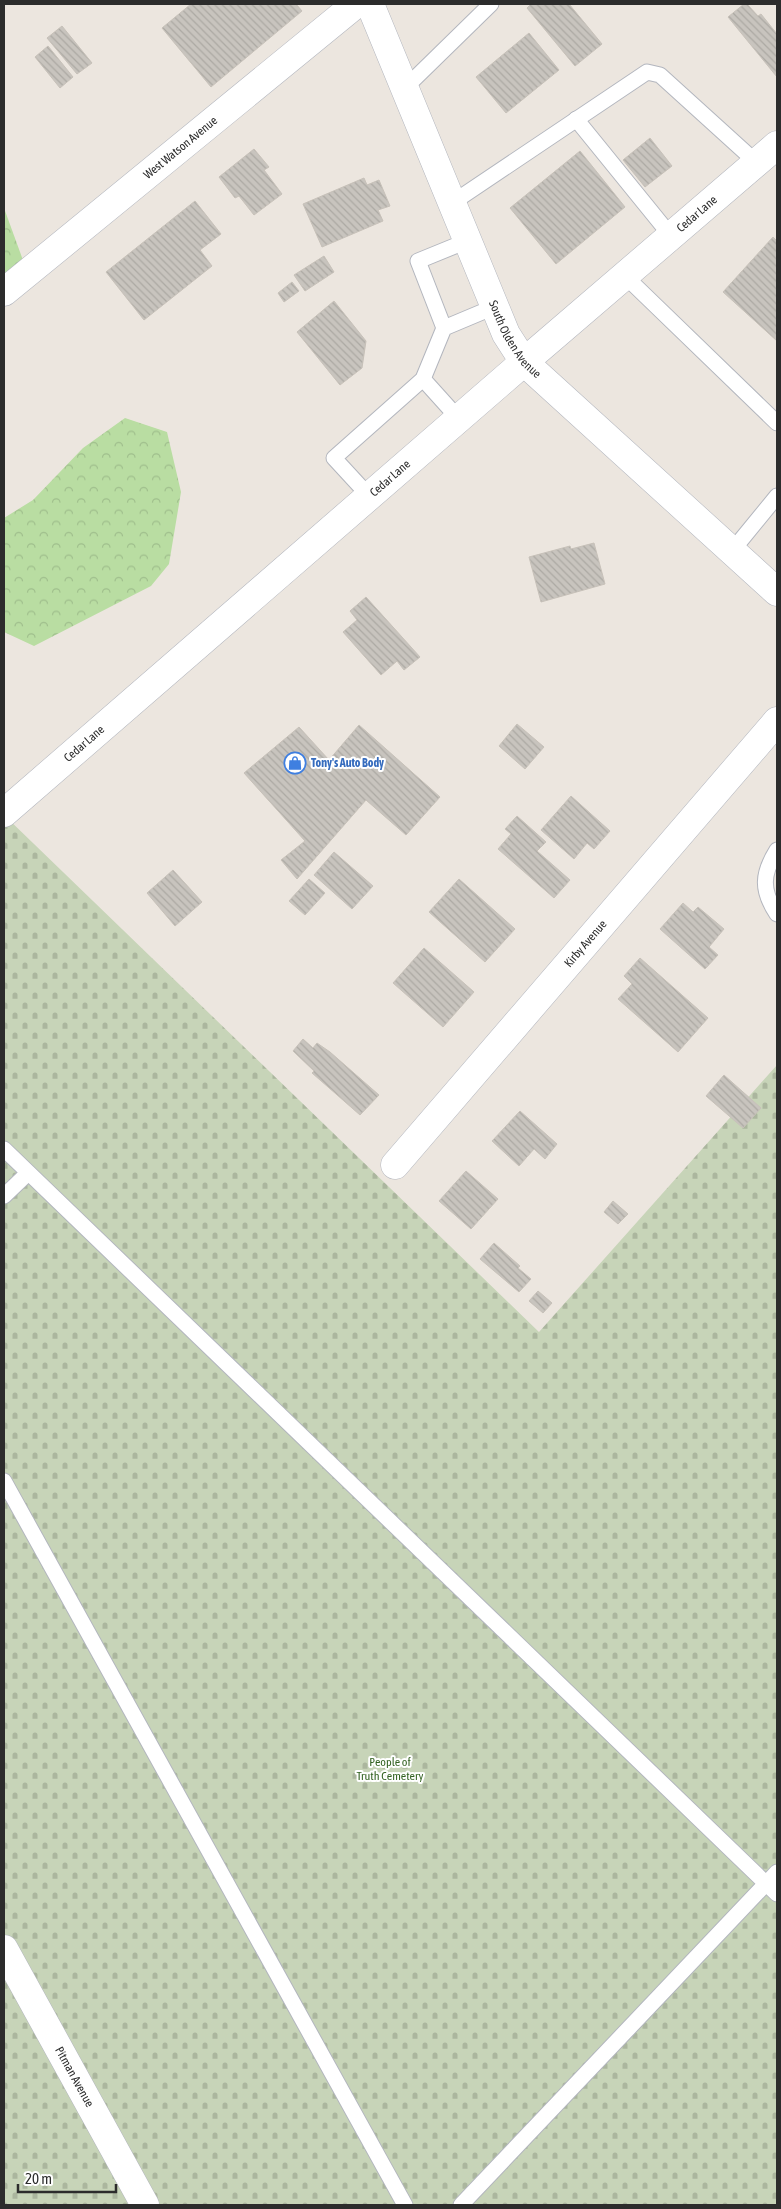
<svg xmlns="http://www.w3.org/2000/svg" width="781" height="2209" viewBox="0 0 781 2209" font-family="'Asap Condensed',sans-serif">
<defs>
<pattern id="forest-crowns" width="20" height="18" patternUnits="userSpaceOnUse" patternTransform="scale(1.25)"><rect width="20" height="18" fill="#b9dda2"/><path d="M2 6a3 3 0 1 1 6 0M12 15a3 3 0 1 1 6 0" fill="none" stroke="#9fbe8c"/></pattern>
<pattern id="cemetery-stones" width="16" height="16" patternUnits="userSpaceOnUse" patternTransform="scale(1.25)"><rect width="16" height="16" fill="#c7d4b8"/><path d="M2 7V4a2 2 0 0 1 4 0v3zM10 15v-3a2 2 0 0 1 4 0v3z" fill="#abb69e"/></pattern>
<pattern id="building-back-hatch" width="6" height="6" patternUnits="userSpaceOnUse" patternTransform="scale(1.25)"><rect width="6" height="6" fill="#c8c4be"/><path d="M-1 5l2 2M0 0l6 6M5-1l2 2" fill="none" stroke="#aca9a3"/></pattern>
</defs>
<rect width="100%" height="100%" fill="#ece6df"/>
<g fill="url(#forest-crowns)">
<path d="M4,208l20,55 -20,25z"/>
<path d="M125,418l42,14 14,60 -12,72 -18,22 -117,60 -30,-14v-114l29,-18 50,-52z"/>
</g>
<path fill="url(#cemetery-stones)" d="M4,815l535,517 238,-267v1140h-773z"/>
<g fill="url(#building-back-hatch)" stroke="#c7c1b9">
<path d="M191,4h105l6,7 -91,76 -49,-59z"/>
<path d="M531,4h38l33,40 -27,22 -48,-58z"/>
<path d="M744,4h3l11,12 3,-2 16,20v43l-49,-60z"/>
<path d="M62,26l30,37 -15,11 -30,-36z"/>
<path d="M529,33l30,37 -53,43 -30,-36z"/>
<path d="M48,46l25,31 -13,11 -25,-31z"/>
<path d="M650,138l22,28 -27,21 -22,-27z"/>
<path d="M254,149l15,18 -5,3 18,24 -28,21 -15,-19 -4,2 -16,-21z"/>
<path d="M580,151l45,56 -69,57 -46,-56z"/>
<path d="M364,178l3,7 12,-5 11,26 -12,4 5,11 -61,26 -19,-43z"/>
<path d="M195,201l26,33 -21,16 12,16 -68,54 -38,-48z"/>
<path d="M773,237l4,4v100l-54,-49z"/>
<path d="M324,256l10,16 -29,19 -11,-16z"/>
<path d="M292,282l7,9 -15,11 -6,-9z"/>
<path d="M334,301l32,40 -4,27 -22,17 -43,-53z"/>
<path d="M594,543l11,41 -64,18 -12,-45 41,-11 1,3z"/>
<path d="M366,597l54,60 -16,13 -7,-9 -16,14 -38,-43 14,-12 -7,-9z"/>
<path d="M517,724l27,23 -19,22 -26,-23z"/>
<path d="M359,725l81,72 -34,38 -40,-35 -69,79 -16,-19 24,-19 -61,-68 55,-46 30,33z"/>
<path d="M571,796l39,35 -16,18 -7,-6 -13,16 -33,-29z"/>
<path d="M517,816l29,26 -9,9 33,29 -16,18 -56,-49 13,-15 -6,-5z"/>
<path d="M334,852l39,34 -21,23 -38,-34z"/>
<path d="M173,870l29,32 -27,24 -28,-33z"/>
<path d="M309,879l16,14 -20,22 -16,-14z"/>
<path d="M459,879l56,50 -30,33 -56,-50z"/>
<path d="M683,903l10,9 5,-5 26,22 -15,18 9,8 -13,14 -45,-40z"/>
<path d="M424,948l50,44 -31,35 -50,-44z"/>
<path d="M640,958l68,60 -30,34 -60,-53 14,-15 -8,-8z"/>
<path d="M303,1039l10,9 4,-5 13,9 49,43 -19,20 -48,-42 2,-2 -21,-20z"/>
<path d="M724,1075l37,33 -18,20 -37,-32z"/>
<path d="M520,1111l37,33 -12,15 -11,-10 -15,17 -27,-25z"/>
<path d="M466,1171l32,28 -27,30 -32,-28z"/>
<path d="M613,1201l15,13 -10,10 -14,-12z"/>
<path d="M494,1243l26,23 -2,2 13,11 -12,13 -39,-33z"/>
<path d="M538,1291l14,12 -9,10 -14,-12z"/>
</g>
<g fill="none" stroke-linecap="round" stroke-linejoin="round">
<g stroke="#b3b6be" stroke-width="17">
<g id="service">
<path d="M405,88l86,-84"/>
<path d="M576,119l95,117"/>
<path d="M452,203l195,-131 13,3 97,88"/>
<path d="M625,276l152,147"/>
<path d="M444,328l-26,-67 49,-20"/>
<path d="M423,379l36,40"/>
<path d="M369,496l-35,-38 89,-79 21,-51 50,-21"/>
<path d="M732,551l45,-55"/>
<path d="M777,850c-15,24 -16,40 0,64"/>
<path d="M4,1149l773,745"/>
<path d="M4,1196l24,-23"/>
<path d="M4,1481l401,724"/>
<path d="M461,2205l316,-333"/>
</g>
</g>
<g stroke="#b3b6be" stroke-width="29">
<g id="minor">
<path id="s1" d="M4,292l352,-288"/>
<path id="s2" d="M395,1165l382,-444"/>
<path id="s3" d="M4,1949l141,256"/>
</g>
</g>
<g stroke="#b3b6be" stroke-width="29">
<g id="tertiary">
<path id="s4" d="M4,813l520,-451 253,-217"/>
</g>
</g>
<g stroke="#b3b6be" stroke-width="29">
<g id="secondary">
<path id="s5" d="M370,4l136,330 18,28 253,230"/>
</g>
</g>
<use href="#service" stroke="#fff" stroke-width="15"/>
<use href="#minor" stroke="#fff" stroke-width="28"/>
<use href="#tertiary" stroke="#fff" stroke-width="28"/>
<use href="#secondary" stroke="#fff" stroke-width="28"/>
</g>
<defs>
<g id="shop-ring" transform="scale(1.125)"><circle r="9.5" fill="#fff" stroke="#3f7fe0" stroke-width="1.5"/><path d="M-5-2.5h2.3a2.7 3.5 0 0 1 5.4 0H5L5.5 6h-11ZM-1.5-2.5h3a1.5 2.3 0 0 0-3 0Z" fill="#3f7fe0"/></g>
</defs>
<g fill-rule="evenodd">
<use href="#shop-ring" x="295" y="763"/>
</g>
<g text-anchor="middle" stroke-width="4" stroke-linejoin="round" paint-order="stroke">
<g font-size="12" fill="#2c2c2c" stroke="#fff">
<text dy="4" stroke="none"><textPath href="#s1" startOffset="228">West Watson Avenue</textPath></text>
<text dy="4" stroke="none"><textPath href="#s4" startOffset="916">Cedar Lane</textPath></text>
<text dy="4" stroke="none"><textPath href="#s5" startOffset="366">South Olden Avenue</textPath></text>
<text dy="4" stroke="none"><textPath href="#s4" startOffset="511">Cedar Lane</textPath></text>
<text dy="4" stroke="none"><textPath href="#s4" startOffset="106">Cedar Lane</textPath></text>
<text dy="4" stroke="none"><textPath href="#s2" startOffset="292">Kirby Avenue</textPath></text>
<text dy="4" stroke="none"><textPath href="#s3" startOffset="146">Pitman Avenue</textPath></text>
</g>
<g font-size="12" font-weight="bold" fill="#366cbe" stroke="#fff" text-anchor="start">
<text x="311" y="767">Tony's Auto Body</text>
</g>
<g font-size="12" fill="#336222" stroke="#fff">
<text x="390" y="1766">People of<tspan x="390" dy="14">Truth Cemetery</tspan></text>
</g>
</g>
<rect width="781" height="2209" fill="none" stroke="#2c2c2c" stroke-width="10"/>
<path d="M18 2184v8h98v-8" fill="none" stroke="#2c2c2c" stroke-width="2.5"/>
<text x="25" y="2184" font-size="15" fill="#2c2c2c" stroke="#ffffff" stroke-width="4" paint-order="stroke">20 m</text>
</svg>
